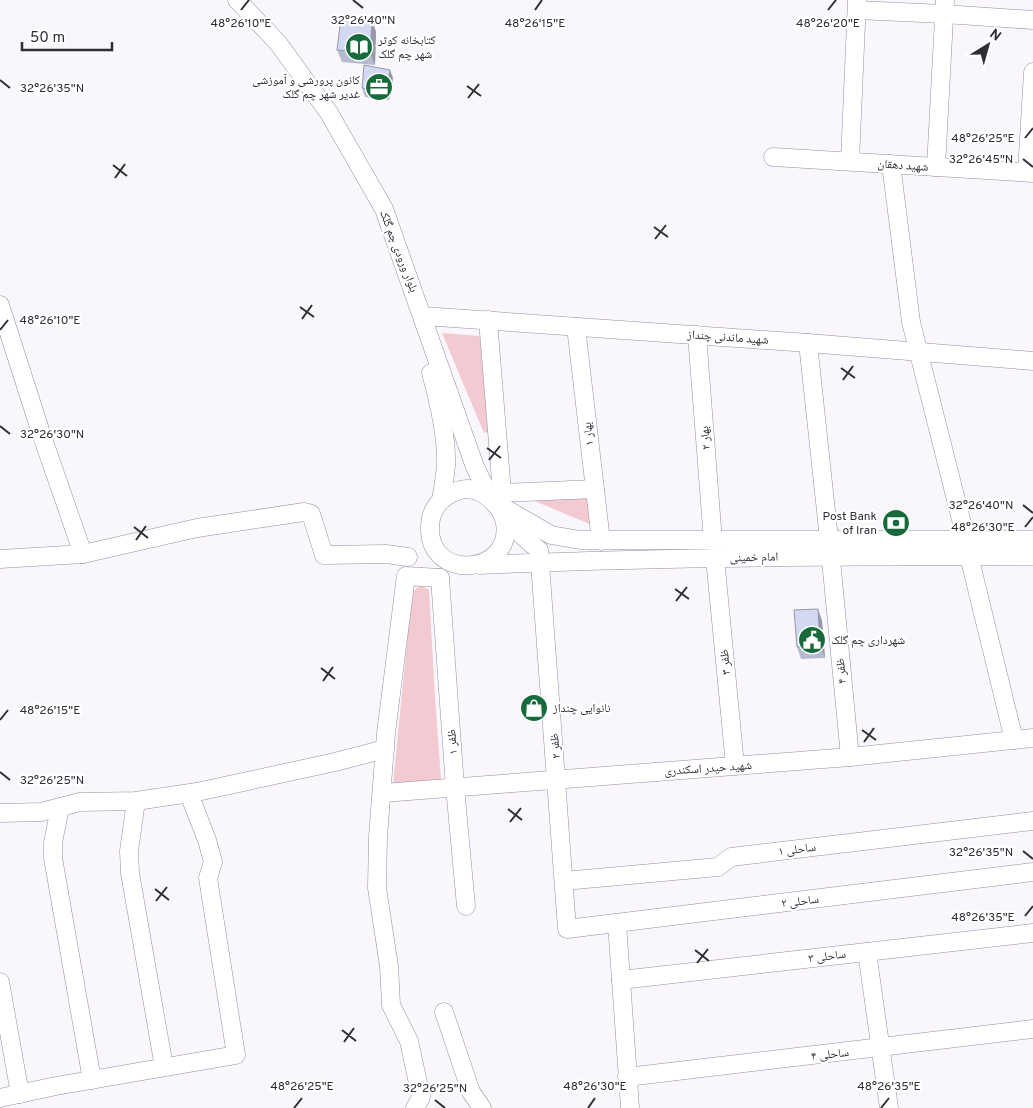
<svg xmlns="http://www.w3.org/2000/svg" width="1033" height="1108" viewBox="0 0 1033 1108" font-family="Overpass,'Noto Naskh Arabic',sans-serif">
<rect width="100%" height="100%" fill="#f9f7fc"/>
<g fill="#f3cad1">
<path d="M442,333l38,3 8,96 -4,1z"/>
<path d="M588,496l4,29 -60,-25z"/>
<path d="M420,585l9,5 6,107 6,82 -48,5 19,-191z"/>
</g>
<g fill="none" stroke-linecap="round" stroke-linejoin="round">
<g stroke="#968ca2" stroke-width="19">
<g id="minor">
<path d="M237,0l41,43 51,70 55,96 91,258c4,7 7,16 12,23 6,11 16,20 18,33 8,52 -76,59 -75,5 0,-14 6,-25 17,-32 32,-21 50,10 67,31 8,9 16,16 25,23l28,379 466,-57"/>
<path d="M857,10l87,4 89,6"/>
<path d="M773,157l260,16"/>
<path d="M850,161l7,-161"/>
<path d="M891,164l20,158 55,217"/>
<path d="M936,167l9,-167"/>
<path d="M1027,172l6,-100"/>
<path d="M0,305l41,128 42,121"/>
<path d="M423,316l385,27 225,18"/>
<path d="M488,320l14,173 93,-4"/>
<path d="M576,327l25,214"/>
<path d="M697,335l16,206"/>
<path d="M808,343l21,196 21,218"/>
<path d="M431,373c8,29 16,62 15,92 -1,12 -3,24 -5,35"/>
<path d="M506,509l45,26 29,5h453"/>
<path d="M969,556l45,184"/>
<path d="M715,558l20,207"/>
<path d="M0,559l83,-5 114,-26 107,-16 7,2 13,41 62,-1 22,3"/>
<path d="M480,565c184,-8 369,-9 553,-9"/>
<path d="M440,578l15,209 11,119"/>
<path d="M383,793l467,-36 183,-19"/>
<path d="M136,801l-7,50 1,22 34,194"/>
<path d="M60,807l-7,36v15l39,222"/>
<path d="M0,813l41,-1 39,-10 56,-1 61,-9 138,-30 50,-13"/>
<path d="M564,881l154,-14 13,-10 302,-36"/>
<path d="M617,923l13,185"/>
<path d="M867,952l22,156"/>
<path d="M621,980l412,-47"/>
<path d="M0,982l20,112"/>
<path d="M444,1012l27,80 11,16"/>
<path d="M627,1077l406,-48"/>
<path d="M0,1098l56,-12 180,-31 -28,-177 5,-16 -6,-22 -18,-46"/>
<path d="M415,1108l6,-11 -12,-56 -18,-36 -2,-39 -12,-78 1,-51 8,-104 20,-157 34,2"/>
</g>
</g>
<use href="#minor" stroke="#fff" stroke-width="18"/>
</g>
<g fill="#b5bbcf">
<path d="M372,20l4,12 -1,33 -33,-3 -5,-12z"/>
<path d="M393,78l-4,22 -24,-3 -3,-9z"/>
<path d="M818,609l4,12 3,37 -24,1 -4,-12z"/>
</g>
<g fill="#9498a9">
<path d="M372,20l4,12 -1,33 -5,-12z"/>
<path d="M390,70l3,8 -4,22 -3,-8z"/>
<path d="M818,609l4,12 3,37 -5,-13z"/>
</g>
<g fill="#d3d9f1" stroke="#9498a9">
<path d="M341,18l31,2 -2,33 -33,-3z"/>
<path d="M364,65l26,5 -4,22 -24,-4z"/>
<path d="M818,609l2,36 -23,2 -3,-37z"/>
</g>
<path fill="none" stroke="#312d36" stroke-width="2" d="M353,0l10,8M241,10l8,-10M535,10l7,-10M828,10l8,-10M0,80l10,8M467,86l14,10M468,98l11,-14M1025,138l8,-10M1023,159l10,8M113,165l14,11M115,178l10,-14M654,227l14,10M655,239l11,-14M300,307l14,10M302,319l10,-14M0,330l8,-10M841,368l14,10M843,380l10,-14M0,426l10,8M487,448l14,10M489,460l11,-14M1023,505l10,8M134,527l14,11M1025,527l8,-10M136,540l10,-14M675,589l14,10M676,601l11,-14M321,668l14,11M323,681l10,-14M0,720l8,-10M862,730l14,10M864,742l10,-14M0,772l10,8M508,809l14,11M510,822l11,-14M1023,851l10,8M155,889l14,11M156,901l11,-14M1025,916l8,-10M695,950l14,11M697,963l11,-14M342,1030l14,11M344,1042l10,-14M435,1100l10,8M294,1108l8,-10M588,1108l7,-10M881,1108l8,-10"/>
<defs>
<g id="library-disc" transform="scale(1.4375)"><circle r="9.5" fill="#166a3b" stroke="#fff"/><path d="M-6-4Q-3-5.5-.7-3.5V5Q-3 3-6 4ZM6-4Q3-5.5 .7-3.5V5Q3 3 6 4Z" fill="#fff"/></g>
<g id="office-disc" transform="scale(1.4375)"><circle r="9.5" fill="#166a3b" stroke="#fff"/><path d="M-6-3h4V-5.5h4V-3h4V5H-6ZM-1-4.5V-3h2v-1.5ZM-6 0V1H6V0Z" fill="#fff"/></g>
<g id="bank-disc" transform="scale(1.4375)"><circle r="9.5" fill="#166a3b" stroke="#fff"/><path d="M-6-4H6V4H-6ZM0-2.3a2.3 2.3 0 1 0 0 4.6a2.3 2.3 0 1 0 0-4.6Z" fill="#fff"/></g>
<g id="civic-disc" transform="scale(1.4375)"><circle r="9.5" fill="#166a3b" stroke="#fff"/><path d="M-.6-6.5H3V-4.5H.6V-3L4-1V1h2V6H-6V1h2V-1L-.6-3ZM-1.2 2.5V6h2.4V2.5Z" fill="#fff"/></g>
<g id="shop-disc" transform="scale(1.4375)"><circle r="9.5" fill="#166a3b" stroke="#fff"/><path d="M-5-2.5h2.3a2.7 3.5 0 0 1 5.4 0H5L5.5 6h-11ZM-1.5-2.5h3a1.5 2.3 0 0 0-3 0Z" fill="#fff"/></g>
</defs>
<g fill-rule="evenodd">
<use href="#library-disc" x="359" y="47"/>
<use href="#office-disc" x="379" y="87"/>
<use href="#bank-disc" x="896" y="523"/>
<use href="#civic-disc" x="812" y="640"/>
<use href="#shop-disc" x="534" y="708"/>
</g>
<g text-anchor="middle" stroke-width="4.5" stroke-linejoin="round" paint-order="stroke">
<g font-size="12" fill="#312d36" stroke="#fff" text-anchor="start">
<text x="378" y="44">کتابخانه کوثر<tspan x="378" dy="14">شهر چم گلک</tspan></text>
<text x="360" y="84" text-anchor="end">کانون پرورشی و آموزشی<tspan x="360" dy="14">غدیر شهر چم گلک</tspan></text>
<text x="877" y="520" text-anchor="end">Post Bank<tspan x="877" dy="14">of Iran</tspan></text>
<text x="831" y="644">شهرداری چم گلک</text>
<text x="553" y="712">نانوایی چنداز</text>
</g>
<g font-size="12" fill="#312d36" stroke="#fff">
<text transform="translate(903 165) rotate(4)" y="4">شهید دهقان</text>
<text transform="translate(399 251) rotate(69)" y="4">بلوار ورودی چم گلک</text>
<text transform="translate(728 337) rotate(4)" y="4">شهید ماندنی چنداز</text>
<text transform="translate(588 434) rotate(-97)" y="4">بهار ۱</text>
<text transform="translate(705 438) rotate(-95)" y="4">بهار ۲</text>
<text transform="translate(754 557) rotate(-1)" y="4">امام خمینی</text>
<text transform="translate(725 662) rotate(-95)" y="4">ظفر ۳</text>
<text transform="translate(841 671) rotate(-95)" y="4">ظفر ۴</text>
<text transform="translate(452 742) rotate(-94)" y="4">ظفر ۱</text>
<text transform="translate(555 746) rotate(-95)" y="4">ظفر ۲</text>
<text transform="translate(708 768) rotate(-4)" y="4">شهید حیدر اسکندری</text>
<text transform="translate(797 849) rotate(-7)" y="4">ساحلی ۱</text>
<text transform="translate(800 901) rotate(-7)" y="4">ساحلی ۲</text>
<text transform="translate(827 956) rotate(-7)" y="4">ساحلی ۳</text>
<text transform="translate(830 1054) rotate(-6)" y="4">ساحلی ۴</text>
</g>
</g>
<g font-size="12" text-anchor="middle" fill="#312d36" stroke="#fff" stroke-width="4.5" stroke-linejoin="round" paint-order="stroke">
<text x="363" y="24">32°26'40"N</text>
<text x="241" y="27">48°26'10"E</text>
<text x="535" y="27">48°26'15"E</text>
<text x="828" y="27">48°26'20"E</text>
<text x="52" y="92">32°26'35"N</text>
<text x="983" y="142">48°26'25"E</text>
<text x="981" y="163">32°26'45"N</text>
<text x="50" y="324">48°26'10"E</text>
<text x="52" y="438">32°26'30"N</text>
<text x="981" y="509">32°26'40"N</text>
<text x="983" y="531">48°26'30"E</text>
<text x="50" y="714">48°26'15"E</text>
<text x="52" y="784">32°26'25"N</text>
<text x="981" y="856">32°26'35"N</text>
<text x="983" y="921">48°26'35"E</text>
<text x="302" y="1090">48°26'25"E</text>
<text x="595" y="1090">48°26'30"E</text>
<text x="889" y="1090">48°26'35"E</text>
<text x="435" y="1092">32°26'25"N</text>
</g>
<g transform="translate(988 45) rotate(37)" stroke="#ffffff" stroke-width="4" paint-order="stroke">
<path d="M0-4L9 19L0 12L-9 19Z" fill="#312d36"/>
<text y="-8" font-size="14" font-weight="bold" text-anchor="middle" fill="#312d36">N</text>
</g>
<path d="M22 42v8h90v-8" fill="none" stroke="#312d36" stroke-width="2.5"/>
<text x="30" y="42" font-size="15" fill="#312d36" stroke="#ffffff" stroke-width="4" paint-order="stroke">50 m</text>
</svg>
